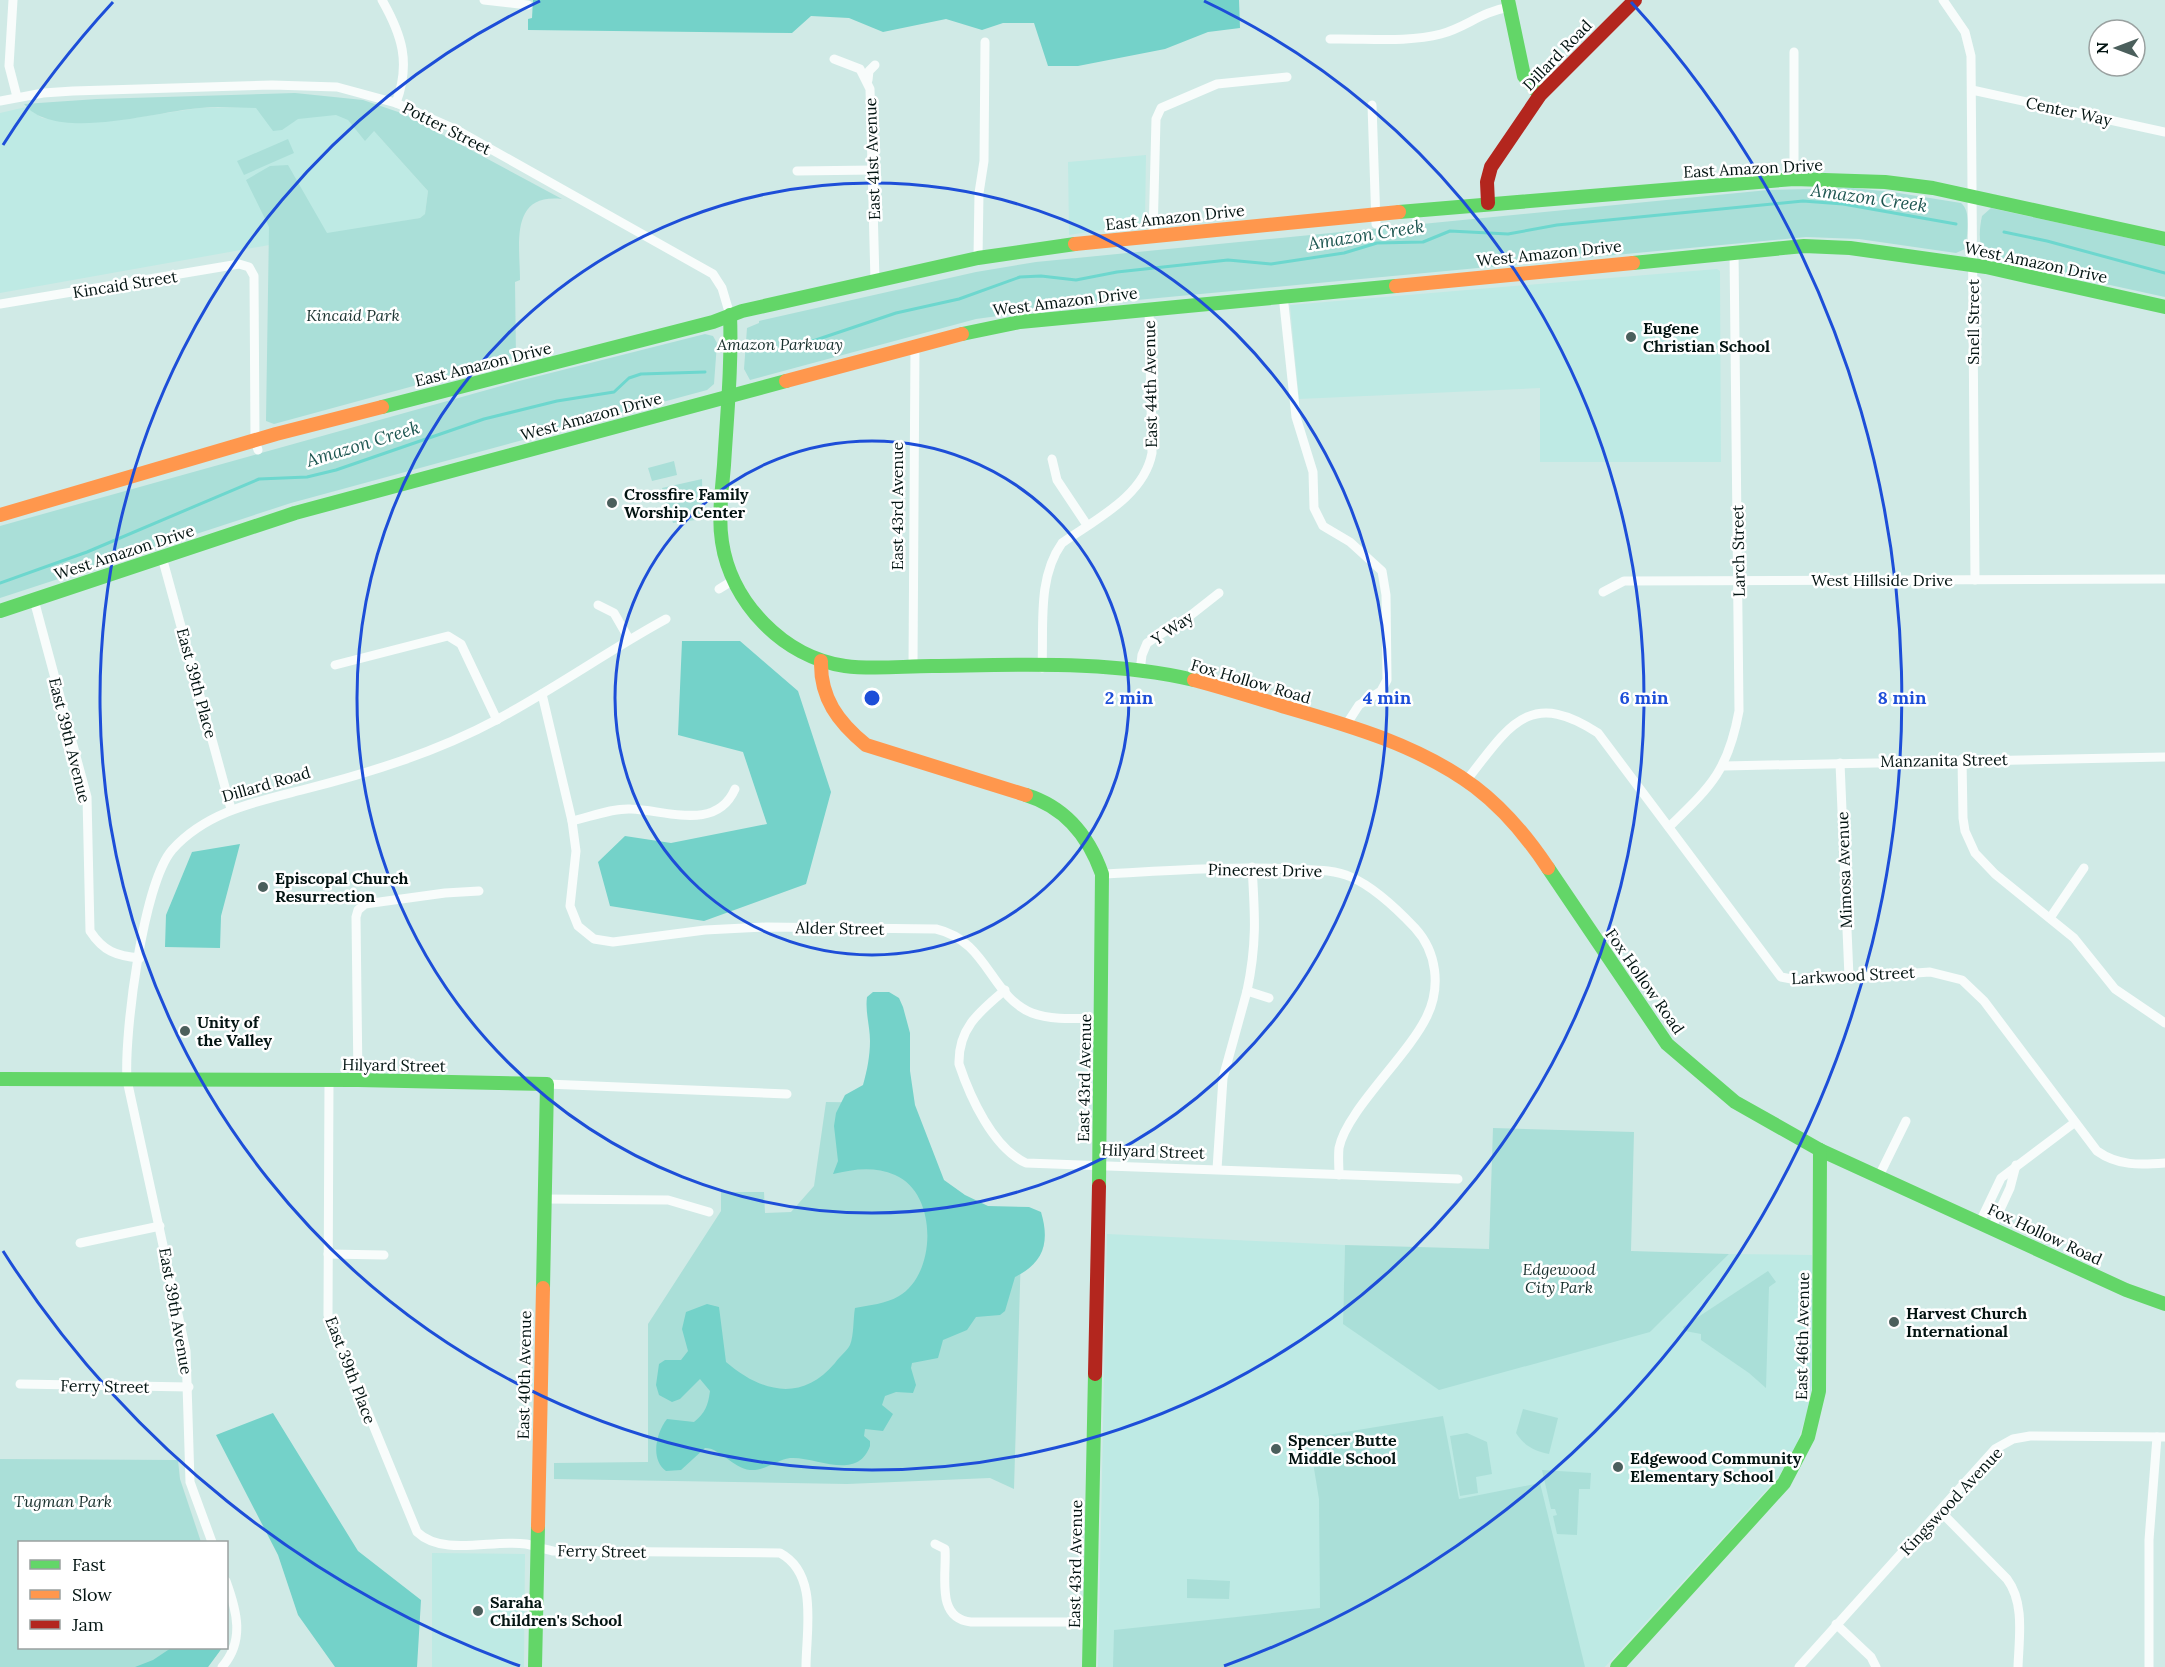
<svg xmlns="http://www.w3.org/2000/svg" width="2165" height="1667" viewBox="0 0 2165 1667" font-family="Lora,serif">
<rect width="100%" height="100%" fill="#d0eae6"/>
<g fill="#beeae4">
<path d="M322,106l52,25 54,60 -3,23 -5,4 -420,75v-180l26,-6 16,11 35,4 43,-2 79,-12z"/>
<path d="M1146,155l-1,68 -76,12 -1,-73z"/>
<path d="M1717,269l3,2 1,191h-181v-74l-241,11 -9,-94z"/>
<path d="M1107,1234l238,11 -2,79 307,8 79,-78 83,1 1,125 -7,36 -9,27 -18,33 -174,191h-507z"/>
<path d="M432,1553l93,1 -1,113h-92z"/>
</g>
<g fill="#aadfd8">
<path d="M295,93l68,7 41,14 158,85c-53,-6 -42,46 -42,81l-5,2 1,76 -242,66 -8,-3 3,-194 -23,-47 24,-14 18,-1 39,68 93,-15 5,-4 3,-23 -54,-60 -9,10 -17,-21 -12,-5 -38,4 -16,11 -9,1 -17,-23c-19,0 -38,-2 -56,0 -43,3 -145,35 -176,-4l73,-5z"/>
<path d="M288,139l6,14 -50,22 -7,-14z"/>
<path d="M1853,188l39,4 69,11c11,9 6,33 4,46l-9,4 -97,-14 -53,-2 -743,70 -87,12 -226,61 -6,-11 3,-41 12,-5v-2l217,-49 60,-10 732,-72z"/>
<path d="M1991,208l174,38v51l-179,-39c-8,-13 -7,-28 -4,-42z"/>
<path d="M705,334l8,2 4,7 -3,41 -7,6 -416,113 -291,95v-72l515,-144z"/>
<path d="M674,461l3,14 -25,6 -4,-13z"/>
<path d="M702,479l1,40 -30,4 -11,-35z"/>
<path d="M826,1102l68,1 55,114 73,1 -8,271 -24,-11 -143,6 -293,-5v-16l94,-1v-138l73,-113v-19h43l1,21 26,-1 23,-26z"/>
<path d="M1493,1128l141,4 -3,119 98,3 -79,78 -211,58 -96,-66 2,-79 144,4z"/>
<path d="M1768,1271l8,11 -7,5 -3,101 -17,-15 -48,-33v-6l-16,-3 -2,-4z"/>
<path d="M1523,1409l35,9 -9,36c-14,-3 -25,-8 -33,-21z"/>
<path d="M1443,1416l16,83 81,-16 45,184h-472l1,-37 206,-22 -1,-109 -10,-61z"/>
<path d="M1467,1433l20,9 5,32 -16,3 2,16 -18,3 -10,-60z"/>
<path d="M0,1459l178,1 2,19 21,63h-181v106h202l-14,19h-208z"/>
<path d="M1542,1470l49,3 -1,16h-11l-2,46 -20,-1 -4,-18 4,-1 -2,-6h-4z"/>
<path d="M1187,1579l43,2 -1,18 -42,-1z"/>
</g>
<g fill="#74d2c9">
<path d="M533,0h706l1,28 -32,4 -43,17 -87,17h-30l-14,-43h-31l-21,7 -36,-11 -63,13 -34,-14 -38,-2 -19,17 -264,-3v-11l4,-1z"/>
<path d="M682,641h58l58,50 33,101 -25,92 -102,37 -94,-15 -12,-44 27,-26 46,7 96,-19 -24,-72 -65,-17z"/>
<path d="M240,844l-19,72 -1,32 -55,-1 1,-32 26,-63z"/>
<path d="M873,992h16l10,6 4,9 7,26v38l5,34 29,75 21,15 23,11 41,1 12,5c9,30 3,51 -26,65l-10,34 -5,4 -24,2 -9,13 -24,10 -5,18 -26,5 -1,5 5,17 -3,8 -17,-1 -11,4 -3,9 11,9 -10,17 -18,-2 -1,7 6,5v5c-13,36 -54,10 -80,12 -14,2 -25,13 -40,12 -17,-2 -30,-22 -45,-22l-24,22 -15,1c-16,-12 -10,-38 1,-52l27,3c11,-9 14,-16 16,-31l-10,-12 -20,20 -8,3 -13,-7 -3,-10 3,-21 6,-4h16l7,-9 -6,-22 4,-17 21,-8 12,3 7,55c36,31 76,40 109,1 4,-6 12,-12 15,-18 4,-10 3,-26 5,-37 14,-3 31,-4 44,-12 38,-22 39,-103 -4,-121 -21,-9 -41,-6 -62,-1l5,-13 -4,-35 2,-13 9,-18 18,-10c4,-14 7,-29 7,-44 0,-15 -5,-29 -3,-44z"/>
<path d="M273,1413l85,138 63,49 -4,67h-82l-37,-52 -20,-60 -62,-120z"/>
<path d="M171,1648h51l-14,19h-73l18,-7z"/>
</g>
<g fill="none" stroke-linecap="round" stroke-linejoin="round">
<g stroke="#6dd7ce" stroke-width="3">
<path d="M2004,232l43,9 118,32"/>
<path d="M789,349l107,-36 63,-14 61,-22 21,-1 35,4 41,-8 111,-12 43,4 73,-11 33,-10 46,-1 27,-11 58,3 49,-9 246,-24 40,3 113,20"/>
<path d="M0,583l87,-31 172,-73 48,-2 29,-7 148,-51 73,-18 57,-9 15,-14 12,-4 64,-2"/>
</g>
<g stroke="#f8fcfb" stroke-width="9">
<path d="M13,0l-4,66 8,31"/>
<path d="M382,0c20,35 29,63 14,103"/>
<path d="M484,0l44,5"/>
<path d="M1943,0l22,32 6,24 4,524"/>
<path d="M1330,39c35,-1 77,4 111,-5 26,-7 39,-22 69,-27"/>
<path d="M1794,52v127"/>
<path d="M834,59l26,10 10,20 5,192"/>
<path d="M868,80l1,-9 6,-6"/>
<path d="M1972,90l193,42"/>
<path d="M0,101l43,-8 30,-2 199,-6 65,2 59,16 59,26 258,145 9,14 8,27"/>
<path d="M1372,105l4,119"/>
<path d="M797,171l77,-1"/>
<path d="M1153,236l3,-117 5,-11 56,-24 70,-7"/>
<path d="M978,258l1,-65 5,-32 1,-119"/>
<path d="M1283,295l13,122 17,55 1,36 9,18 27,16 32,29 4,24 1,85 -6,11 -22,14 -13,20"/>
<path d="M0,304l239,-40 10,3 5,9 1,164 3,10"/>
<path d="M1052,459l5,21 30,45"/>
<path d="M162,557l69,252"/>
<path d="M719,589l13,-8"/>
<path d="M1603,592l21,-11 541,-2"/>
<path d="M34,600l53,197 3,134c13,20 26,25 50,27"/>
<path d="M598,605l16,8 15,26"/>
<path d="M335,665l113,-29 13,8 36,76"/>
<path d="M913,666l2,-320"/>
<path d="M1042,668c2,-42 -5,-90 20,-125 34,-24 82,-47 90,-90l-3,-145"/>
<path d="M1140,671l2,-16 5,-12 44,-28 28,-22"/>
<path d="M542,694l30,127 4,30 -6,55 8,20 16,13 19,3 92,-12 61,-3 170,2c52,12 54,67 96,84 21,8 48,5 70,5"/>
<path d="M1962,759l1,59 2,13 10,22 20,21 79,64 41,51 50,34"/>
<path d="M1840,763l9,214"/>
<path d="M1724,766l441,-9"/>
<path d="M1466,781c42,-53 62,-94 132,-48l183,244 21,4 128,-9 32,8 22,21 113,150c21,15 43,14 68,12"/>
<path d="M572,821c18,-4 40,-13 59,-12 35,1 85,23 104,-20"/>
<path d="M1669,827c42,-41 59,-56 70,-116l-5,-460"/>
<path d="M1252,867c3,48 5,77 -5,124l22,7"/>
<path d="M1102,874c64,-3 127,-8 191,-5 19,1 40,0 58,8 23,10 47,33 64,51 22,24 26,59 12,88 -19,40 -81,95 -88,132 -1,9 0,19 0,27"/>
<path d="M2050,918l34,-50"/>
<path d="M1005,990c-25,21 -47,38 -46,74 11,33 34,84 67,99l432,16"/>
<path d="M329,1080l-1,235 89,217c26,25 76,7 109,12 9,2 18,5 27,7l227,2c39,21 26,77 26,114"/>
<path d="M358,1080l-2,-163 2,-7 7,-6 80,-11 34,-2"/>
<path d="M547,1084l240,10"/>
<path d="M1217,1169l6,-91 24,-87"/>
<path d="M1879,1176l27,-55"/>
<path d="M546,1199l122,1 41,12"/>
<path d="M1980,1222l21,-44 73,-55"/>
<path d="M1992,1227l18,-39 6,-23"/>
<path d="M80,1243l80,-17"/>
<path d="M328,1254l56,1"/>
<path d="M20,1384l169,3"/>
<path d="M1940,1511l67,68c18,24 12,59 11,88"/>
<path d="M212,1542l-22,-60 -4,-131 -59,-271c-3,-46 16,-196 45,-230 34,-38 83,-48 130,-60 67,-17 135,-38 196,-71 58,-31 111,-69 168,-100"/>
<path d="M935,1544l10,5c2,26 -10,69 26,73h119"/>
<path d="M1836,1624l35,33 5,10"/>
<path d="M222,1667c23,-26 15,-56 4,-86"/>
<path d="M1799,1667l196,-218 18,-10 17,-3 135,1"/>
<path d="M2149,1667v-127l8,-103"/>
</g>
<g stroke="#63d668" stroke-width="14">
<path d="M1508,0l16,76 16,19"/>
<path d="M1399,212l395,-33 91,3 48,6 232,51"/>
<path d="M1633,263l171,-17 46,2 136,19 179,40"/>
<path d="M730,315c2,50 -3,100 -6,150 -2,25 -6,52 -2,77 9,60 61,115 123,124 28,4 59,0 87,0 86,-1 178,-6 262,14"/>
<path d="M962,334l58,-12 376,-36"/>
<path d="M382,407l331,-85 29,-11 236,-53 97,-14"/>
<path d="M0,611l295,-98 491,-132"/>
<path d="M1026,795c39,12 63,42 76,79l-3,312"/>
<path d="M1548,868l119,176 68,58 85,48 306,140 39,14"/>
<path d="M0,1079l358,1 189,4 -4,204"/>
<path d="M535,1667l3,-141"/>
<path d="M1089,1667l6,-293"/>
<path d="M1617,1667l167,-184 24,-46 11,-46 1,-241"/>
</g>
<g stroke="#ff974d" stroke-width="14">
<path d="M1075,244l324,-32"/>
<path d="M1396,286l237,-23"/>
<path d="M786,381l176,-47"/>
<path d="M0,515l276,-81 106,-27"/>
<path d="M821,661c-1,37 17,61 45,84l160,50"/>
<path d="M1194,680c30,8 59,17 88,26 66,19 137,39 193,81 29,22 53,51 73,81"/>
<path d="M538,1526l5,-238"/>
</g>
<g stroke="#b3261e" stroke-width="14">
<path d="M1488,203l-1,-21 4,-15 49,-72 95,-95"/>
<path d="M1095,1374l4,-188"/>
</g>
</g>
<g fill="none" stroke="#1d4ed8" stroke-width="3">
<circle cx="872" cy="698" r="257"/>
<circle cx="872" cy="698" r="515"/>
<path d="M1204 1A772 772 0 1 1 540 1"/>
<path d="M520 1666A1030 1030 0 0 1 3 1251M3 145A1030 1030 0 0 1 113 2M1631 2A1030 1030 0 0 1 1224 1666"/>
</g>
<g fill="#4b5f5c" stroke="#fff" stroke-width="2">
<circle cx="1631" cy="337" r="6"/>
<circle cx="612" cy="503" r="6"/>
<circle cx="263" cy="887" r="6"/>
<circle cx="185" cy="1031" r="6"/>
<circle cx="1894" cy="1322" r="6"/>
<circle cx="1276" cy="1449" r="6"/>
<circle cx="1618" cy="1467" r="6"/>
<circle cx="478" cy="1611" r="6"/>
</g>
<g text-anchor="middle" stroke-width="5" stroke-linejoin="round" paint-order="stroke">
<g font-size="16" fill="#031412" stroke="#fff">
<text transform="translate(1557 55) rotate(-46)" y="6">Dillard Road</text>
<text transform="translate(2069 111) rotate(12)" y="6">Center Way</text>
<text transform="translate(447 128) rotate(27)" y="6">Potter Street</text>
<text transform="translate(872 159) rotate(-92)" y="6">East 41st Avenue</text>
<text transform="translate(1753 168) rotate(-3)" y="6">East Amazon Drive</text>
<text transform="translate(1175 217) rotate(-6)" y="6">East Amazon Drive</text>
<text transform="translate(1549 253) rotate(-6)" y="6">West Amazon Drive</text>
<text transform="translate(2036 262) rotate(12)" y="6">West Amazon Drive</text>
<text transform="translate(125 284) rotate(-9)" y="6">Kincaid Street</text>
<text transform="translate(1065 301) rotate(-7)" y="6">West Amazon Drive</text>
<text transform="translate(1973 322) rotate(-90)" y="6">Snell Street</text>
<text transform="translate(483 364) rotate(-14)" y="6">East Amazon Drive</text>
<text transform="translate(1150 384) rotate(-91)" y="6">East 44th Avenue</text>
<text transform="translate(591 416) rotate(-15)" y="6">West Amazon Drive</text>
<text transform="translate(897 506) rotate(-90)" y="6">East 43rd Avenue</text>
<text transform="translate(1738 551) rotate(-91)" y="6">Larch Street</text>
<text transform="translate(124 552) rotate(-18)" y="6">West Amazon Drive</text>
<text x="1882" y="586">West Hillside Drive</text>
<text transform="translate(1172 628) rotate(-34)" y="6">Y Way</text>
<text transform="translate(1251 681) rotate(16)" y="6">Fox Hollow Road</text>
<text transform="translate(197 683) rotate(75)" y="6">East 39th Place</text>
<text transform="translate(70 740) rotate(76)" y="6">East 39th Avenue</text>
<text transform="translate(1944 760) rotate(-1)" y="6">Manzanita Street</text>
<text transform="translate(266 784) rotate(-16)" y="6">Dillard Road</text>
<text transform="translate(1265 870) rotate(1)" y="6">Pinecrest Drive</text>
<text transform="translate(1844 870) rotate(-92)" y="6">Mimosa Avenue</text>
<text transform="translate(840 928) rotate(1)" y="6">Alder Street</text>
<text transform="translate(1853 975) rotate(-3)" y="6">Larkwood Street</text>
<text transform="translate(1645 981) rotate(55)" y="6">Fox Hollow Road</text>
<text transform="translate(394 1065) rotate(1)" y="6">Hilyard Street</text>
<text transform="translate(1084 1078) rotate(-89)" y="6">East 43rd Avenue</text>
<text transform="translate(1153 1151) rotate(2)" y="6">Hilyard Street</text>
<text transform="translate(2045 1234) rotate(25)" y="6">Fox Hollow Road</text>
<text transform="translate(176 1311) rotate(80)" y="6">East 39th Avenue</text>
<text transform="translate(1802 1336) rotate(-89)" y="6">East 46th Avenue</text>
<text transform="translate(351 1370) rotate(69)" y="6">East 39th Place</text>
<text transform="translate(524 1375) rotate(-89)" y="6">East 40th Avenue</text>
<text transform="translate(105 1386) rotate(1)" y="6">Ferry Street</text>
<text transform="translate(1951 1501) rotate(-47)" y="6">Kingswood Avenue</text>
<text transform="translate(602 1551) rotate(1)" y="6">Ferry Street</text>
<text transform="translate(1075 1564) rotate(-89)" y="6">East 43rd Avenue</text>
</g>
<g font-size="16" font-style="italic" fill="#172f2c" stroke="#fff">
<text x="353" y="321">Kincaid Park</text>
<text x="780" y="350">Amazon Parkway</text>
<text x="1559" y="1275">Edgewood<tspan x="1559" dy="18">City Park</tspan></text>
<text x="63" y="1507">Tugman Park</text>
</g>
<g font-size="16" font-weight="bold" fill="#031412" stroke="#fff" text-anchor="start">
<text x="1643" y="334">Eugene<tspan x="1643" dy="18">Christian School</tspan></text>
<text x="624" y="500">Crossfire Family<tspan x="624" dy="18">Worship Center</tspan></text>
<text x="275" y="884">Episcopal Church<tspan x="275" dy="18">Resurrection</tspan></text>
<text x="197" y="1028">Unity of<tspan x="197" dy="18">the Valley</tspan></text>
<text x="1906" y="1319">Harvest Church<tspan x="1906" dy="18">International</tspan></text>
<text x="1288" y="1446">Spencer Butte<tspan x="1288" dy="18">Middle School</tspan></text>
<text x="1630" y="1464">Edgewood Community<tspan x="1630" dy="18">Elementary School</tspan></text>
<text x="490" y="1608">Saraha<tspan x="490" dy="18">Children's School</tspan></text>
</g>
<g font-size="18" font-style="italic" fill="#1d5651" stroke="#fff">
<text transform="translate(1869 198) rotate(8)" y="6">Amazon Creek</text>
<text transform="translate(1366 235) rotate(-9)" y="6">Amazon Creek</text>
<text transform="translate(363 444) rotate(-17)" y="6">Amazon Creek</text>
</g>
</g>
<circle cx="872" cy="698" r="9" fill="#1d4ed8" stroke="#fff" stroke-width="3"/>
<g font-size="18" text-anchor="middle" font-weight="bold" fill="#1d4ed8" stroke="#fff" stroke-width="5" stroke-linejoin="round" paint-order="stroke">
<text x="1129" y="704">2 min</text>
<text x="1387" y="704">4 min</text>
<text x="1644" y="704">6 min</text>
<text x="1902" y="704">8 min</text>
</g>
<rect x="18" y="1541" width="210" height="108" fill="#ffffff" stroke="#9aa1a0" stroke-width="1.5"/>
<rect x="30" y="1560" width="30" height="9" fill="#63d668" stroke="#9aa1a0" stroke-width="1.5"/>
<text x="72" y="1571" font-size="18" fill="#031412">Fast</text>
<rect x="30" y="1590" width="30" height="9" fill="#ff974d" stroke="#9aa1a0" stroke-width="1.5"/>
<text x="72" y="1601" font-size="18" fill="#031412">Slow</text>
<rect x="30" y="1620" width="30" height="9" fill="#b3261e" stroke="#9aa1a0" stroke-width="1.5"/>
<text x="72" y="1631" font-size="18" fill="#031412">Jam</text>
<g transform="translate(2117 48) rotate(270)"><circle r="28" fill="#ffffff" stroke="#9aa1a0" stroke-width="1.5"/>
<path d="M0-4.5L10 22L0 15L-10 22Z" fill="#4b5f5c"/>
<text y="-9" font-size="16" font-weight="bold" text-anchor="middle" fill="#031412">N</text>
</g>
</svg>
